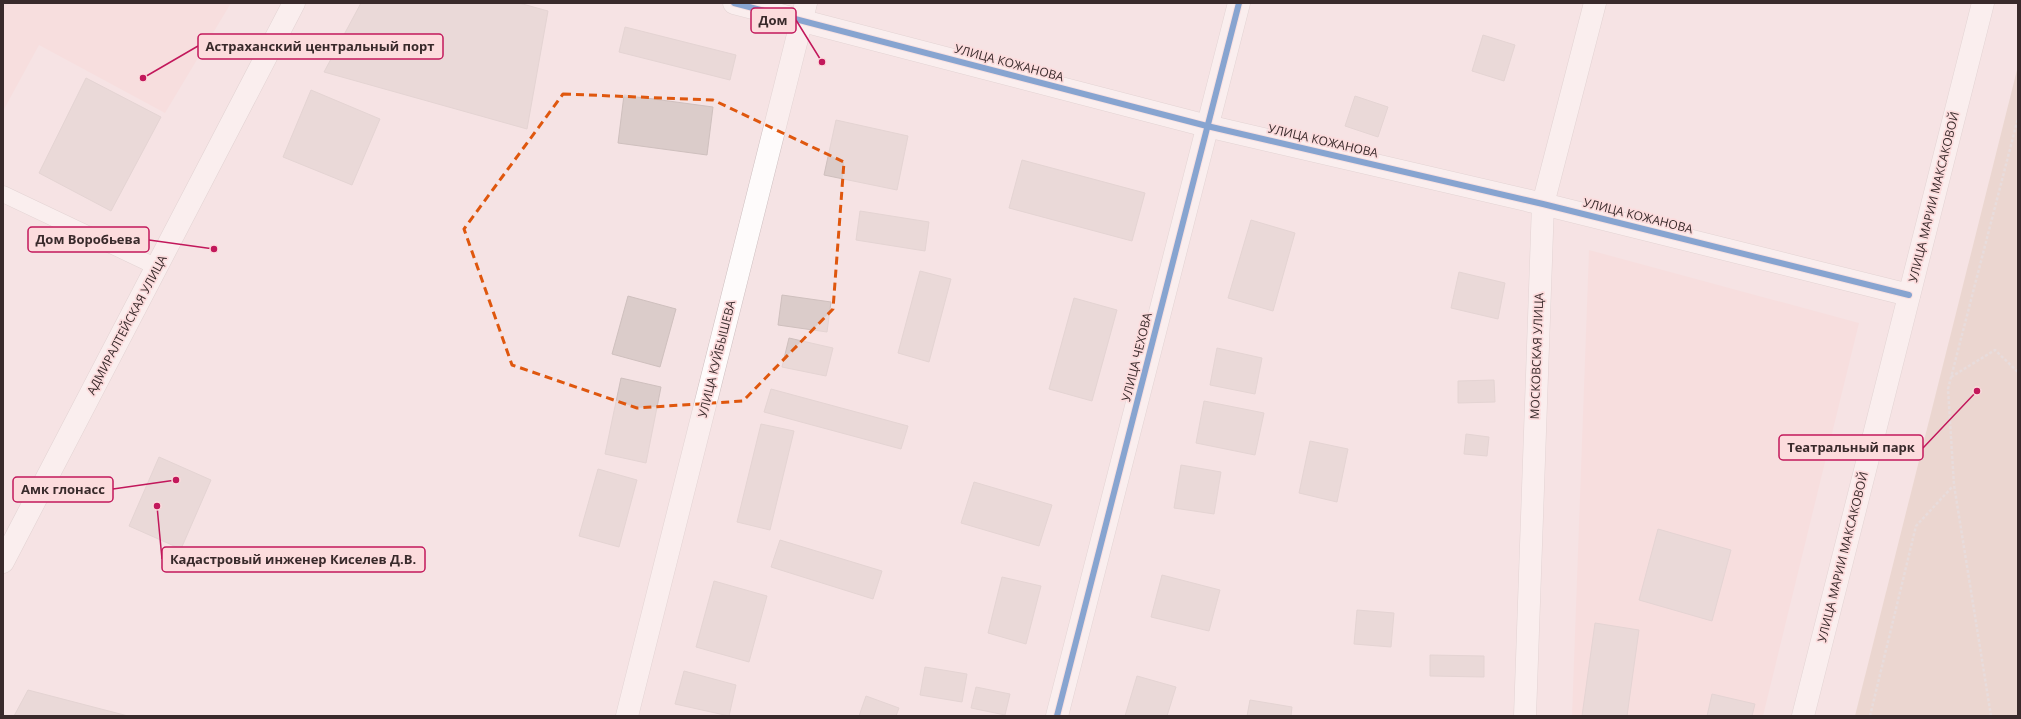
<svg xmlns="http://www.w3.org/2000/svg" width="2021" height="719" viewBox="0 0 2021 719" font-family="'Open Sans',sans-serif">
<rect width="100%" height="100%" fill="#f5e3e4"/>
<g fill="#f9d7d8">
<path d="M3,3h228l-66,110 -126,-68 -36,66z"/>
<path d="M1589,250l270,73 -96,393h-191z"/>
</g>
<path fill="#ddc6b8" d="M2018,66v650h-163z"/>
<g fill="#dbccca" stroke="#cfc0be">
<path d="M361,3h158l29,8 -21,118 -203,-57z"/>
<path d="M625,27l111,28 -6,25 -111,-28z"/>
<path d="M1483,35l32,10 -11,36 -32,-10z"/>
<path d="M86,78l75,39 -50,94 -72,-38z"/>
<path d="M311,90l69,29 -28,66 -69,-28z"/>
<path d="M624,95l89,12 -6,48 -89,-12z"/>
<path d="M1355,96l33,11 -10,30 -33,-11z"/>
<path d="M836,120l72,16 -11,54 -73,-15z"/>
<path d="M1022,160l123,33 -13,48 -123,-33z"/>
<path d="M860,211l69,11 -4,29 -69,-11z"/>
<path d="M1251,220l44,13 -22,78 -45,-13z"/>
<path d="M920,271l31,8 -22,83 -31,-9z"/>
<path d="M1459,272l46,11 -7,36 -47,-11z"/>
<path d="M782,295l49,7 -4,30 -49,-7z"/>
<path d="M628,296l48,13 -16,58 -48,-13z"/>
<path d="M1074,298l43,12 -25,91 -43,-12z"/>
<path d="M789,338l44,10 -7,28 -44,-9z"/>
<path d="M1217,348l45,10 -7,36 -45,-9z"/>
<path d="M621,378l40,9 -15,76 -41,-9z"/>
<path d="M1494,380l1,22 -37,1v-22z"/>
<path d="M771,389l137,37 -7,23 -137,-37z"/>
<path d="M1204,401l60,12 -9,42 -59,-12z"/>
<path d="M761,424l33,7 -24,99 -33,-8z"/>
<path d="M1466,434l23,3 -2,19 -23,-2z"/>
<path d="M1310,441l38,8 -11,53 -38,-9z"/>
<path d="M159,457l52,23 -30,69 -52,-23z"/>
<path d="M1181,465l40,7 -7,42 -40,-6z"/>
<path d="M598,469l39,11 -18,67 -40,-11z"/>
<path d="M974,482l78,23 -13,41 -78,-23z"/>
<path d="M1658,529l73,21 -19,71 -73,-21z"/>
<path d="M780,540l102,31 -9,28 -102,-32z"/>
<path d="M1162,575l58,15 -11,41 -58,-14z"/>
<path d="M1002,577l39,9 -15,58 -38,-11z"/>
<path d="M714,581l53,15 -18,66 -53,-15z"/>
<path d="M1357,610l37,3 -3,34 -37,-3z"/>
<path d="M1595,623l44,7 -12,86h-45z"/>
<path d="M1430,655l54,1v21l-54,-1z"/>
<path d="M925,667l42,7 -5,28 -42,-7z"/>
<path d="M684,671l52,14 -7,31 -54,-12z"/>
<path d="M1137,676l39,11 -9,29h-42z"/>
<path d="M976,687l34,7 -5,21 -34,-7z"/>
<path d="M28,690l100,26h-114z"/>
<path d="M1712,694l43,10 -3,12h-45z"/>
<path d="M866,696l33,12 -3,8h-37z"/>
<path d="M1250,700l42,7 -1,9h-44z"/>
</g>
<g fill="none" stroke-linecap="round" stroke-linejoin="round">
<g stroke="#cdbebf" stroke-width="17">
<path id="lane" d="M3,194l154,73"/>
</g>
<g stroke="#cdbebf" stroke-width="23">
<g id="street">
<path d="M734,3l473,123 336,78 366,91"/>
<path d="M627,716l179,-713"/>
<path d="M1525,716l18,-512 52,-201"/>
</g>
</g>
<g stroke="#cdbebf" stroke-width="23">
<g id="secondary">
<path d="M3,562l291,-559"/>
<path d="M1057,716l182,-713"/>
<path d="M1803,716l180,-713"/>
</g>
</g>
<g stroke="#d7d2d2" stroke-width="2.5" stroke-dasharray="3 2" stroke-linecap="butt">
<path d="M1951,377l44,-27 23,22"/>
<path d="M1870,716l46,-190 37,-40"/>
<path d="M1991,716l-37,-231 -6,-96 70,-271"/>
</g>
<use href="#lane" stroke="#fefbfb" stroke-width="16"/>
<use href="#street" stroke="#fefbfb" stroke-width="22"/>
<use href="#secondary" stroke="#fefbfb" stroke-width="22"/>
<g stroke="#fcdcdd" stroke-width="8">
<g id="cycleway">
<path d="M734,3l473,123 336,78 366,91"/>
<path d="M1057,716l182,-713"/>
</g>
</g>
<use href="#cycleway" stroke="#0057b8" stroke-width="6"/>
</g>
<path d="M0 0H2021V719H0ZM563,94l150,6 131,62 -11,147 -90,92 -106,7 -125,-43 -48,-136z" fill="#f5e3e4" fill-opacity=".55" fill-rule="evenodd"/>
<path fill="none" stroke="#df570e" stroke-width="3" stroke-dasharray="8 5" stroke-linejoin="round" d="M563,94l150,6 131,62 -11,147 -90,92 -106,7 -125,-43 -48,-136z"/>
<g text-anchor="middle" stroke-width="3.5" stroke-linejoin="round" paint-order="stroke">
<g font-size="12" fill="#392a2b" stroke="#fcdcdd">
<text transform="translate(1009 63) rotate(15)" y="4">УЛИЦА КОЖАНОВА</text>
<text transform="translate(1323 141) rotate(13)" y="4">УЛИЦА КОЖАНОВА</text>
<text transform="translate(1934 197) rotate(-76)" y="4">УЛИЦА МАРИИ МАКСАКОВОЙ</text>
<text transform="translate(1638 216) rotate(14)" y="4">УЛИЦА КОЖАНОВА</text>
<text transform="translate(127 325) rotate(-62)" y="4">АДМИРАЛТЕЙСКАЯ УЛИЦА</text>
<text transform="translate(1537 356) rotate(-88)" y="4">МОСКОВСКАЯ УЛИЦА</text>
<text transform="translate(1137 357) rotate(-76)" y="4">УЛИЦА ЧЕХОВА</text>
<text transform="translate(717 359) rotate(-76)" y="4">УЛИЦА КУЙБЫШЕВА</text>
<text transform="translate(1843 557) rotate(-76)" y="4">УЛИЦА МАРИИ МАКСАКОВОЙ</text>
</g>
</g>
<path fill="none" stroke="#c2185b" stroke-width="1.5" d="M822 62L796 20M143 78L198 46M214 249L149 240M1977 391L1923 448M176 480L113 489M157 506L162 559"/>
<g fill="#c2185b" stroke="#fcdcdd" stroke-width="1.5">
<circle cx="822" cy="62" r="4"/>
<circle cx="143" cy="78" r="4"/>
<circle cx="214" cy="249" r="4"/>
<circle cx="1977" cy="391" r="4"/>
<circle cx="176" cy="480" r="4"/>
<circle cx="157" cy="506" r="4"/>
</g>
<g fill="#fcdcdd" stroke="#c2185b" stroke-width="1.5">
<rect x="751" y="8" width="45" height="25" rx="4"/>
<rect x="198" y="34" width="245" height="25" rx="4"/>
<rect x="28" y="227" width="121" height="25" rx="4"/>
<rect x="1779" y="435" width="144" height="25" rx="4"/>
<rect x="13" y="477" width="100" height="25" rx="4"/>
<rect x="162" y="547" width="263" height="25" rx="4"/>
</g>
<g font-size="13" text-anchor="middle" font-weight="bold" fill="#392a2b">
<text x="773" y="25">Дом</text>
<text x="320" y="51">Астраханский центральный порт</text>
<text x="88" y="244">Дом Воробьева</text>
<text x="1851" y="452">Театральный парк</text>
<text x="63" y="494">Амк глонасс</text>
<text x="293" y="564">Кадастровый инженер Киселев Д.В.</text>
</g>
<rect width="2021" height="719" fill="none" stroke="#392a2b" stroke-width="8"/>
</svg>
